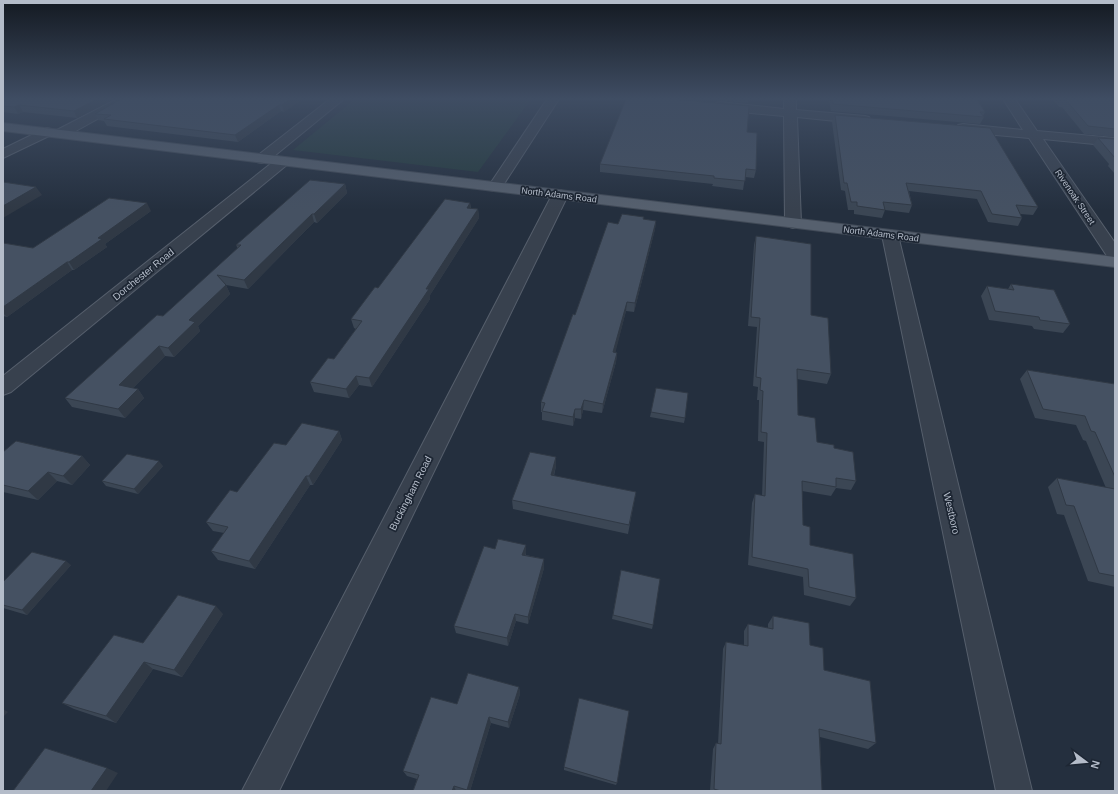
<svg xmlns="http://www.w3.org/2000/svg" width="1118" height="794" viewBox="0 0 1118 794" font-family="Arial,sans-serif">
<rect width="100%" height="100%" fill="#242f3e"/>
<path fill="#263c3f" d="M355,99h176l-53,73 -185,-22z"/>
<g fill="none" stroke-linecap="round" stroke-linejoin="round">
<g stroke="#565f6c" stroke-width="2">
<g id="minor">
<path d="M117,99h15l-2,2 -65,36h-10l-1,-3 1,-3z"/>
<path d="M330,99h14l-77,63 -5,1 -5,-1 -2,-3 2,-3z"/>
<path d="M547,99h12l-59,91 -5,1 -5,-1 -2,-3z"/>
<path d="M784,99h12v11l69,6 4,1 2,3 -2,3 -4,1 -68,-7 4,106 -2,3 -6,2 -6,-2 -2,-3 -1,-107 -64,-6 -4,-1 -2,-3 2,-3 4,-1 64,7z"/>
<path d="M1003,99h12l22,32 78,7v8l-72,-7 72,104v17l-6,-1 -80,-121 -66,-6 -5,-1 -1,-3 1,-3 5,-1 60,6z"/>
<path d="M46,128l5,1 1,3 -1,3 -48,23v-9z"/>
<path d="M283,157l5,1 2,3 -2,3 -277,228 -8,3v-19l275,-218z"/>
<path d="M560,190l5,2 3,3 -289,596h-37l310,-596 3,-3z"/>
<path d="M890,230l6,2 2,3 134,556h-36l-114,-556 2,-3z"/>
</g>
</g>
<g stroke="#414a57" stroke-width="2">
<path id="major" d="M3,123l1112,134v10l-1112,-136z"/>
</g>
<use href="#minor" fill="#38414e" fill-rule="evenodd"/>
<use href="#major" fill="#56606e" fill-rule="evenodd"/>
</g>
<g fill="#3b4654">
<path d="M3,99h110l-36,19 -54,-6 -5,2 -15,-2z"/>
<path d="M302,99l-18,13 -3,-1 -43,31 -131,-16 -3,-5 -6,-1 -3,-6z"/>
<path d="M706,99h43l-1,4z"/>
<path d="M829,99h148l8,13 -2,4 1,1 -4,7 -149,-13z"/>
<path d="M1053,99h62v38l-31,-3 -22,-27h-3z"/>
<path d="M835,115l203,92 -5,8 -13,-1 2,4 -4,8 -30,-4 -11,-23 -68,-8 3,14 -3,8 -24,-3 -3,8 -28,-4v-4h-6l-3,-19 -4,-1 -9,-68z"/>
<path d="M747,132l9,38 -2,8 -9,-1 -2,13 -31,-4 1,-2 -113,-12v-8z"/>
<path d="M1098,138l17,1v35l-7,-8 1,-2 -16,-19z"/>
<path d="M345,184l2,9 -30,30 -3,-1 -66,67 -22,-4 4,9 -32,32 2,5 -26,26 -9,-1 -32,32 5,1 6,9 -19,20 -53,-11 -7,-9 98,-82 75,-67 -2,-4z"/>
<path d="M470,203l1,5 7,1 1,9 -49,77v4l-58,88 -13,-2 -10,13 -35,-6 -4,-10 24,-23 22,-30 -2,-1 -3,-9 27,-31z"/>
<path d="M151,211l-46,33 2,3 -33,23h-2l-65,47 -4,-1v-73l30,5z"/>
<path d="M644,217v2l12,2 -1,8 -21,83 -8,-1 -11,41 2,1 -1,9 -14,51 -19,-3 -2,9 -6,-1 -2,8 -31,-6v-8h-1v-10l34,-87 43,-91z"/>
<path d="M756,236l55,79 20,59 -4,10 -30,-5 1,36 19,27 17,6 22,33 -5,9 -15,-2 -5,8 -29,-5 1,34 7,20 46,53 -6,8 -46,-11 -1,-18 -55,-12 4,-62 3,-9 7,2 2,-54 -6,-1 1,-41h-2l1,-13 -5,-1 4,-59 -9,-1 6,-81z"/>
<path d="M1011,284l59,40 -7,9 -29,-4 -2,-3 -43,-6 -8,-24 6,-10 21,3z"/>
<path d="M1027,370l88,14v203l-27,-6 -24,-66 -7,-1 -9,-27 9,-9 49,10 -20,-47 -3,-1 -7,-15 -41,-7 -15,-39z"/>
<path d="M656,388l29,30 -1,5 -34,-6z"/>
<path d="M339,431l3,9 -29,45h-3l-55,84 -37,-9 -7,-9 13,-18 -11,-2 -7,-9 80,-77z"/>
<path d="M3,452l79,4 8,9 -18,20 -15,-4 -19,19 -35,-8z"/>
<path d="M556,457v9l-2,10 82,16 -8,42 -115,-25 -1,-9z"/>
<path d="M163,466l-25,28 -32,-8 -4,-5z"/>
<path d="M495,549l31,4v2l18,4v9l-16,56 -12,-3 -8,25 -52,-13 -2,-7z"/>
<path d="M71,565l-44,50 -24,-7v-26z"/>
<path d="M621,570l32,55 -1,4 -40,-10z"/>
<path d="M223,614l-41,63 -29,-8 -37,54 -42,-14 -12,-6 81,-60z"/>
<path d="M773,616l37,29 14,25 52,73 -8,6 -48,-12 2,54h-112l3,-42 3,-6 2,1 5,-95 3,-7 18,4v-15l4,-7 20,4v-4z"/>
<path d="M519,687l1,7 -11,34 -18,-5 -21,68h-57l4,-12 -10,-3 -4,-5 54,-67z"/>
<path d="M564,767l53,16 -1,2 -52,-15z"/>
</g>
<g fill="#303945">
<path d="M97,99h16l-36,19 -3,-7z"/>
<path d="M290,99h12l-18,13 -2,-7z"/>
<path d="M19,105l4,7 -5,2 -4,-7z"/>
<path d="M279,105l2,6 -43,31 -3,-7z"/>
<path d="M345,184l2,9 -30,30 -3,-9z"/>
<path d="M36,187l6,8 -39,23v-12z"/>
<path d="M147,203l4,8 -46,33 2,3 -33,23 -5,-8 29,-24z"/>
<path d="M470,203l1,8 -4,-3z"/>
<path d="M478,209l1,9 -49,77v4l-58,88 -3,-9z"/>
<path d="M312,214l2,8 -66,67 -4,-9z"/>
<path d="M656,221l-1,8 -21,83 1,-9z"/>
<path d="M67,262l5,8 -65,47 -4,-4v-6z"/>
<path d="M226,285l4,9 -32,32 2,5 -26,26 -6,-9 21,-28z"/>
<path d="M627,302l-1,9 -13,51v-10z"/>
<path d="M159,346l6,10 -39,39 -7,-10z"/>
<path d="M617,353l-1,9 -14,51 1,-9z"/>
<path d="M356,376l3,9 -10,13 -3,-9z"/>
<path d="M138,389l6,9 -19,20 -7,-9z"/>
<path d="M584,400l-1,10 -2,9v-10z"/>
<path d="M575,409v9l-2,8v-9z"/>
<path d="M339,431l3,9 -29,45 -4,-9z"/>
<path d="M82,456l8,9 -18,20 -9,-9z"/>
<path d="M556,457v9l-5,18v-9z"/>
<path d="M159,461l4,5 -25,28 -4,-5z"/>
<path d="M48,472l9,9 -19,19 -10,-9z"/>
<path d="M306,476l4,9 -55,84 -6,-8z"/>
<path d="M526,545v8l-3,10 -1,-8z"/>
<path d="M544,559v9l-16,56v-7z"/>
<path d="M66,561l5,4 -44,50 -5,-5z"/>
<path d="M216,606l7,8 -41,63 -8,-7z"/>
<path d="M515,614l1,7 -8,25 -1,-8z"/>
<path d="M144,662l9,7 -37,54 -10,-7z"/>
<path d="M519,687l1,7 -11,34 -1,-6z"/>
<path d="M3,709l5,3 -5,5z"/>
<path d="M489,717l2,6 -21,68h-3v-1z"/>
<path d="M107,768l11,5 -12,18h-15z"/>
<path d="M454,786l2,5h-4z"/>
</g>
<g fill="#455162" stroke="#303945">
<path d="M3,99h94l-23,12 -55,-6 -5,2 -11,-1z"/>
<path d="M121,99h169l-8,6h-3l-44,30 -131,-16 7,-4 -16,-1z"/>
<path d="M626,99h45l78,7 -2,26 10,1 -1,37 -10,-1 -1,12 -31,-3v-2l-114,-12z"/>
<path d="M832,99h145l8,13h-5l4,5 -151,-13z"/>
<path d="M1063,99h52v30l-27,-3 -22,-26h-3z"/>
<path d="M835,115l155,13 48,79 -22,-2 6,13 -30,-4 -11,-23 -75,-8 6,22 -29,-3 2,8 -28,-4v-4h-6l-4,-19h-3z"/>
<path d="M1098,138l17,1v19z"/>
<path d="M310,180l35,4 -31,30h-2l-68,66 -27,-5 9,10 -37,35 6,2 -27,26 -9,-2 -40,39 19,4 -20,20 -53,-11 92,-83 6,1 78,-71h-5z"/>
<path d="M3,182l33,5 -33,19z"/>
<path d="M109,198l38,5 -49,35 4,1 -33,23h-2l-64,45v-64l30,5z"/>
<path d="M445,199l25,4 -3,5 11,1 -52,80h3l-60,89 -13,-2 -10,13 -36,-7 18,-24 6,1 28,-38 -11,-2 24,-32 3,1z"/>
<path d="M622,214l22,3 -1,2 13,2 -21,82 -8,-1 -14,50 4,1 -14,51 -19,-4 -3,9h-6l-2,8 -31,-6 3,-8 -4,-1 32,-88 2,1 33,-93 10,2z"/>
<path d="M756,236l55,8v71l17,3 3,56 -34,-5 1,46 17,3 2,24 17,3v3l19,4 3,29 -20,-3v9l-34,-6 1,44 7,2v18l43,9 3,44 -47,-11 -1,-18 -56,-12 3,-63 10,2 2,-63 -6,-1 2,-41 -3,-1 1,-12 -5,-1 4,-59 -9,-1z"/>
<path d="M1011,284l43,6 16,34 -30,-4 -1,-3 -44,-6 -8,-25 27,4z"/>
<path d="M1027,370l88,14v93l-20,-45 -4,-1 -6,-15 -42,-7z"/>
<path d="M656,388l32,5 -3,25 -34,-6z"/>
<path d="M302,423l37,8 -30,45h-3l-57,85 -38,-10 17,-24 -22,-5 24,-32 7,2 37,-49 12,2z"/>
<path d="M16,441l66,15 -19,20 -15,-4 -20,19 -25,-6v-33z"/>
<path d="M530,452l26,5 -5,18 85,17 -7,33 -117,-25z"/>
<path d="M127,454l32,7 -25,28 -32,-8z"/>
<path d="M1057,478l58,11v87l-16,-3 -25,-67 -8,-1z"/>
<path d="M498,539l28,6 -4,10 22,4 -16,58 -13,-3 -8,24 -53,-12 30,-80 11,3z"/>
<path d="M32,552l34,9 -44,49 -19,-5v-23z"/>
<path d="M621,570l39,9 -7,46 -40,-10z"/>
<path d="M178,595l38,11 -42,64 -30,-8 -38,54 -44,-13 52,-68 29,8z"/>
<path d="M773,616l36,7 1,22 13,3 1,22 46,11 6,62 -57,-14 3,62h-101l-7,-2 2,-46 5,1 5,-102 22,4v-22l25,5z"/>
<path d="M468,673l51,14 -11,35 -19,-5 -22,73 -13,-4 -2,5h-39l6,-16 -16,-4 28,-74 26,7z"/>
<path d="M579,698l50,13 -12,72 -53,-16z"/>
<path d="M45,748l62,20 -16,23h-78z"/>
</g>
<linearGradient id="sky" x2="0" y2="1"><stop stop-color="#141a22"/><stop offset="0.47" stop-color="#3f4d63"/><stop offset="1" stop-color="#3f4d63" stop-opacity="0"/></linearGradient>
<rect width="1118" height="210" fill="url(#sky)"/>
<g text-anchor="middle" stroke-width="3.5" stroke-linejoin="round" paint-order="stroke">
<g font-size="9" fill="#b4bcc9" stroke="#1d2633">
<text transform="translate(559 195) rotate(7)" y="3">North Adams Road</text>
<text transform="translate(1075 197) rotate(56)" y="3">Rivenoak Street</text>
<text transform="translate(881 234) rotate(7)" y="3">North Adams Road</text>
</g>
<g font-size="10" fill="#b4bcc9" stroke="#1d2633">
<text transform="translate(143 274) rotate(-39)" y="4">Dorchester Road</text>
<text transform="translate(410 493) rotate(-63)" y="4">Buckingham Road</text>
<text transform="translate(952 513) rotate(77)" y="4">Westboro</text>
</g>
</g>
<rect width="1118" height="794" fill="none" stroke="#b4bcc9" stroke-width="8"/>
<g transform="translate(1086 762) rotate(106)" stroke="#1d2633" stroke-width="3" paint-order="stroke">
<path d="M0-3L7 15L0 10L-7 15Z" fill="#b4bcc9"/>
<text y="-6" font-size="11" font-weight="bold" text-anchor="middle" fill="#b4bcc9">N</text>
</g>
</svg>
